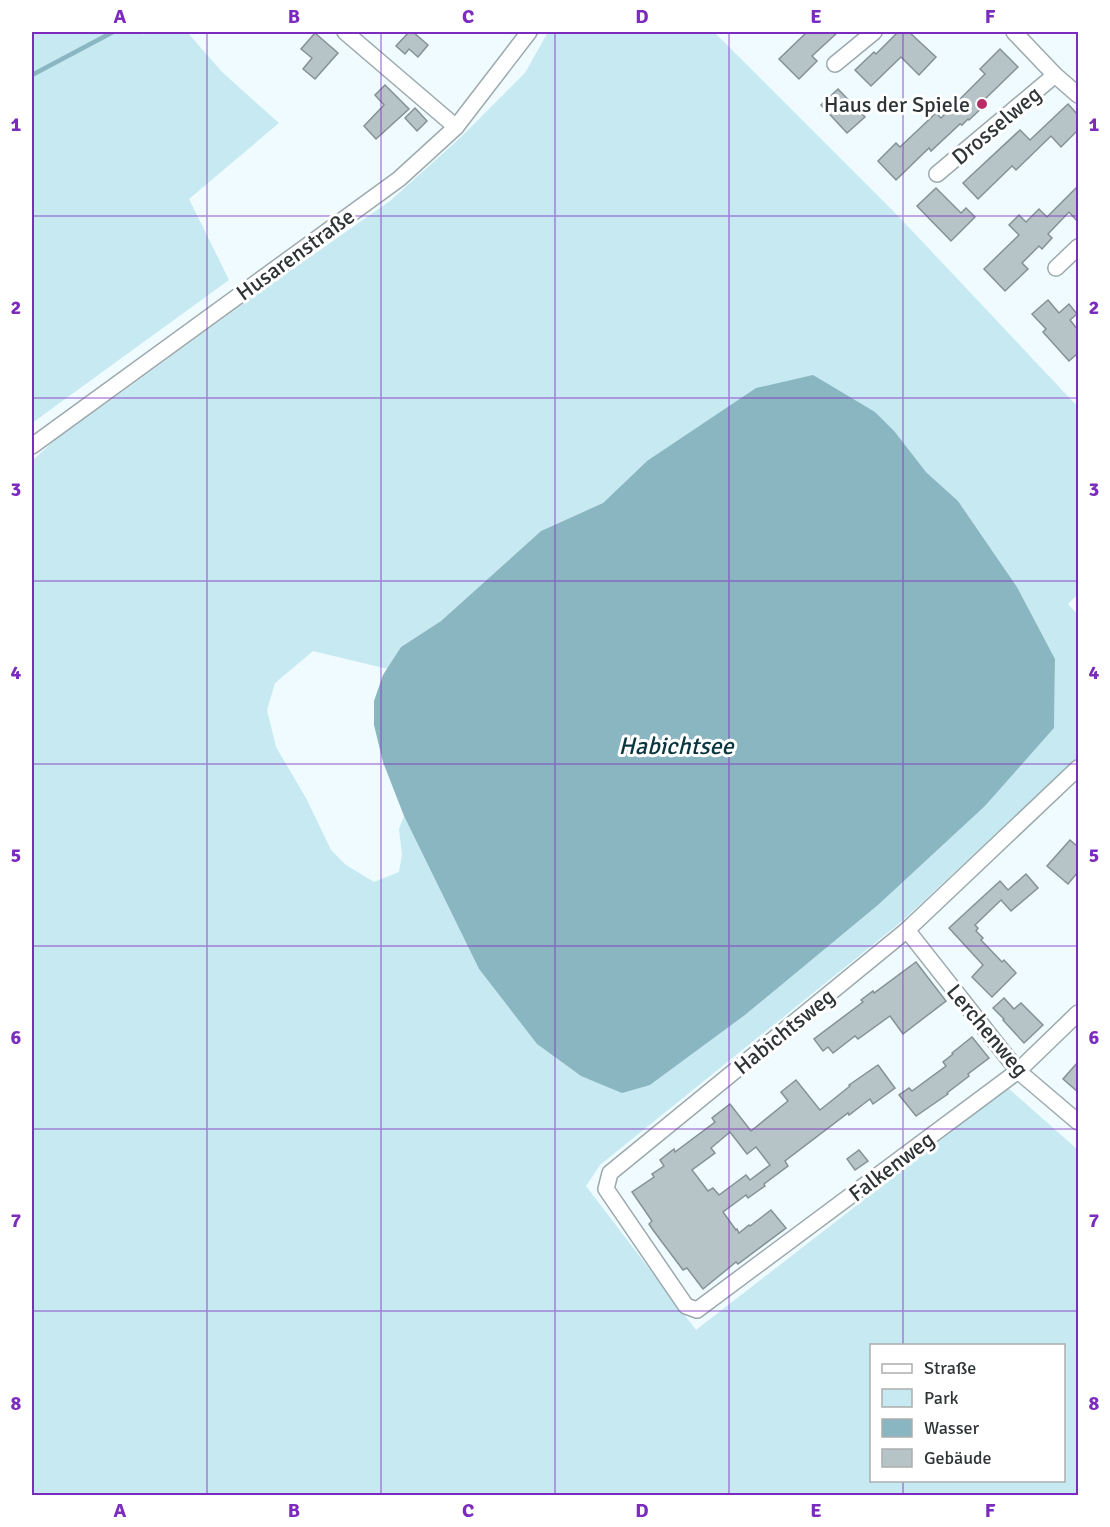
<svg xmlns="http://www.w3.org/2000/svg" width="1110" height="1527" viewBox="0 0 1110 1527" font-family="Signika,sans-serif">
<rect width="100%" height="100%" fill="#effbfe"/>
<g fill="#c6e9f2" fill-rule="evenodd">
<path d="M32,32h39l2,2 5,-2h65v3l6,-3h38l35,40 57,51 -90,76 40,81 -197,143z"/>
<path d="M548,32h166l186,186 178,189v187l-10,10 10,11v142l-177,165 -301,243 -14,21 110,144 312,-242 70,62v345l-1046,1v-1035l27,-25 59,-41 136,-99 136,-95 70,-63 65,-65zM895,432l31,40 32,29 59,86 38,72 -1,69 -69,78 -107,99 -133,110 -95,70 -69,-9 -44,-32 -58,-75 -75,-153 -5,13 3,26 -3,17 -25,10 -28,-17 -15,-15 -25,-52 -30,-51 -9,-37 8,-27 38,-32 75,18 13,-22 40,-26 100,-90 62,-28 44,-42zM872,1346h192v134h-192z"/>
</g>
<path fill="#8ab6c1" d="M813,375l62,37 20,20 31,40 32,29 59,86 38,72 -1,69 -69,78 -107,99 -133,110 -95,70 -28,8 -41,-17 -44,-32 -58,-75 -75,-153 -21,-54 -9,-37v-24l9,-26 18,-28 40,-26 100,-90 62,-28 44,-42 109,-73z"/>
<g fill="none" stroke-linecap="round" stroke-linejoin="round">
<path stroke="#8ab6c1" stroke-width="4.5" d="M32,75l81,-43"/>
</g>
<g fill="#b6c4c8" stroke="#849295" stroke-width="1.5" fill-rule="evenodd">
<path d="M409,32h4l15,13 -10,12 -9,-8 -4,5 -9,-8z"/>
<path d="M807,32h31l-26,24 5,5 -18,18 -20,-20z"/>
<path d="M898,32h11l27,25 -17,18 -18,-18 -30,29 -16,-16 19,-18 2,2z"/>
<path d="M315,33l23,20 -23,26 -12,-10 9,-11 -11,-9z"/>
<path d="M1000,49l18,18 -34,33 3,3 -18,17 -1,-1 -6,6 -2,-1 -29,27 -2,-3 -33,32 -18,-19 18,-18 4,4 36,-34 5,5 44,-44 -5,-5z"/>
<path d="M385,85l24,24 -33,30 -12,-13 20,-21 -9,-10z"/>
<path d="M838,89l27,28 -18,16 -26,-28z"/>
<path d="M1068,104l10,11v15l-17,17 -10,-11 -35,34 -4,-4 -34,33 -15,-16 57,-53 10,10z"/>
<path d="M415,108l12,13 -10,10 -12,-13z"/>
<path d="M1078,186v36l-9,-10 -21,22 4,4 -10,11 -3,-3 -17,17 6,6 -23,22 -21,-22 35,-34 -10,-10 10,-10 7,7 13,-13 8,8z"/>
<path d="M936,188l25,25 5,-5 9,9 -24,24 -34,-35z"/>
<path d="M1048,300l11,13 10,-9 8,10 -7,6 8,10v23l-9,8 -26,-29 3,-3 -14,-15z"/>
<path d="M1070,840l8,7v25l-10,12 -21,-18z"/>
<path d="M1026,874l12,14 -27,23 -10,-11 -26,25 3,3 -2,3 7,7 -2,2 21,22 2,-2 12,13 -24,24 -20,-20 11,-12 -34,-37 51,-47 8,9z"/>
<path d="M916,962l30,39 -43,33 -13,-18 -32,23 -3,-3 -22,17 -5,-6 -5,4 -9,-12 49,-37 -2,-2 12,-9 1,2z"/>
<path d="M1004,998l10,11 7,-6 22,22 -19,18 -21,-23 1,-1 -11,-11z"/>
<path d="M972,1037l17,21 -21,16 1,2 -22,17 1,1 -32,22 -17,-21 10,-7 3,3 34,-25 -3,-4 10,-8 -1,-1z"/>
<path d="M1078,1062v30l-15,-13z"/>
<path d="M878,1065l17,23 -22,16 -3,-5 -21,16 -1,-2 -63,48 3,5 -24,18 1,2 -17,12 -2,-3 -23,17 13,18 1,-1 2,4 10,-8 1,1 21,-16 15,18 -48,36 -2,-2 -33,27 -16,-21 -4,2 -30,-40 -4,-6 3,-3 -20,-29 22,-15 -2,-3 12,-8 -4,-6 14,-11 1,3 40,-30 -3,-4 18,-14 21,27 37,-30 -7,-9 15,-12 24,30 30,-24 -1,-1zM730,1132l17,22 9,-7 14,18 -20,15 -4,-5 -27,20 -6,-7 -5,3 -16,-21 23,-17 -4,-5z"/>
<path d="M859,1150l9,11 -13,9 -8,-11z"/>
</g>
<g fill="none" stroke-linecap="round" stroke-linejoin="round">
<g stroke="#9caaad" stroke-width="18">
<g id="minor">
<path d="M345,32l111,95"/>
<path d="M1014,32l41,43 23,20"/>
<path d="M835,64l39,-32"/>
<path d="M937,174l118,-99"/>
<path d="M1056,268l22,-21"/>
<path d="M32,446l367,-267 57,-52 73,-95"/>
<path d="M1078,768l-171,162 -297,243 -4,16 80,117 11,4 321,-239 60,-58"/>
<path d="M907,930l111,141 60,51"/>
</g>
</g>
<use href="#minor" stroke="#fff" stroke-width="15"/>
</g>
<path fill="none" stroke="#7b2cbf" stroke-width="1.5" stroke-opacity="0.55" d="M207,32v1464M381,32v1464M555,32v1464M729,32v1464M903,32v1314M32,216h1046M32,398h1046M32,581h1046M32,764h1046M32,946h1046M32,1129h1046M32,1311h1046M903,1480v16"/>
<circle fill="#b82d68" stroke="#fff" stroke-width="2" cx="982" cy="104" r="6"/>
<g text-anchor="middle" stroke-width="6" stroke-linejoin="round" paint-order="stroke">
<g font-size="22" fill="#2f3536" stroke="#fff" text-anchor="end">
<text x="970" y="112">Haus der Spiele</text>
</g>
<g font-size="22" fill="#2f3536" stroke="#fff">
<text transform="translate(996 125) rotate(-40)" y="8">Drosselweg</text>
<text transform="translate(295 254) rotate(-36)" y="8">Husarenstraße</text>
<text transform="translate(988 1030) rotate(50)" y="8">Lerchenweg</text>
<text transform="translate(784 1031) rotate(-39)" y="8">Habichtsweg</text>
<text transform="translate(891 1166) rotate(-37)" y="8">Falkenweg</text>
</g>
<g font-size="24" font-style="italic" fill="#0b363f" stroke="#fff">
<text x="676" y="754">Habichtsee</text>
</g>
</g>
<rect width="1110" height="1527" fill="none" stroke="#ffffff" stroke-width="66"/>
<rect x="870" y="1344" width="195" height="138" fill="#ffffff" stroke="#acaeaf" stroke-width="1.5"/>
<rect x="882" y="1364" width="30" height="9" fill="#ffffff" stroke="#acaeaf" stroke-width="1.5"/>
<text x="924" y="1374" font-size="18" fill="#2f3536">Straße</text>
<rect x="882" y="1389" width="30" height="18" fill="#c6e9f2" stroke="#acaeaf" stroke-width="1.5"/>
<text x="924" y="1404" font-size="18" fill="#2f3536">Park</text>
<rect x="882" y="1419" width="30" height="18" fill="#8ab6c1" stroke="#acaeaf" stroke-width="1.5"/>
<text x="924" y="1434" font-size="18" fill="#2f3536">Wasser</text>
<rect x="882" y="1449" width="30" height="18" fill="#b6c4c8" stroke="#acaeaf" stroke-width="1.5"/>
<text x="924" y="1464" font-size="18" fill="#2f3536">Gebäude</text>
<rect x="33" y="33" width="1044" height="1461" fill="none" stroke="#7b2cbf" stroke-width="2"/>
<g font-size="20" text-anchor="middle" font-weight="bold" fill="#7b2cbf">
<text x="120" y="23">A</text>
<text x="294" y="23">B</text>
<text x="468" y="23">C</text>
<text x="642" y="23">D</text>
<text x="816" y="23">E</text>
<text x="990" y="23">F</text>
<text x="16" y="131">1</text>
<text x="1094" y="131">1</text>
<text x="16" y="314">2</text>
<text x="1094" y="314">2</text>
<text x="16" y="496">3</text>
<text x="1094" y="496">3</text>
<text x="16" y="679">4</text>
<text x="1094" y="679">4</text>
<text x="16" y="862">5</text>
<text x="1094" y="862">5</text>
<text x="16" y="1044">6</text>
<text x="1094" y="1044">6</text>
<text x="16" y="1227">7</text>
<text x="1094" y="1227">7</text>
<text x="16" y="1410">8</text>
<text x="1094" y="1410">8</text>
<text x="120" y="1517">A</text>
<text x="294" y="1517">B</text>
<text x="468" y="1517">C</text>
<text x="642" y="1517">D</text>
<text x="816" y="1517">E</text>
<text x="990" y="1517">F</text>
</g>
</svg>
